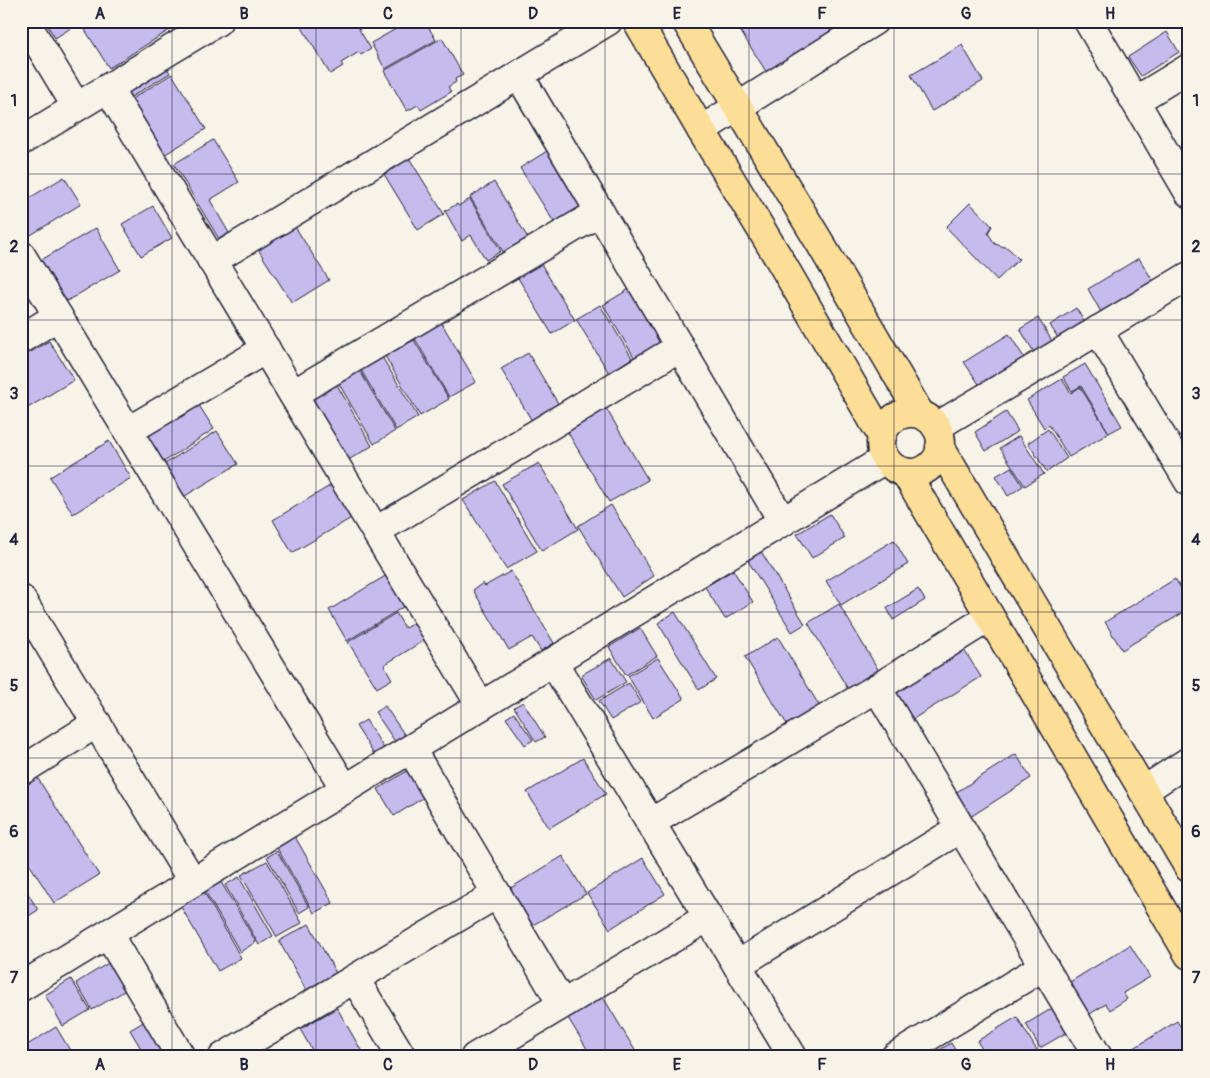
<svg xmlns="http://www.w3.org/2000/svg" width="1210" height="1078" viewBox="0 0 1210 1078" font-family="Pangolin,sans-serif">
<rect width="100%" height="100%" fill="#f7f3e8"/>
<filter id="ink" filterUnits="userSpaceOnUse"><feTurbulence type="fractalNoise" baseFrequency=".02" numOctaves="2"/><feDisplacementMap in="SourceGraphic" scale="10" xChannelSelector="R" yChannelSelector="G"/><feConvolveMatrix kernelMatrix="1 2 1 2 8 2 1 2 1" color-interpolation-filters="sRGB"/></filter>
<g filter="url(#ink)">
<g fill="#c5bbed" stroke="#22223b">
<path d="M45,21h37l-27,17z"/>
<path d="M88,21h96l-75,47 -27,-43z"/>
<path d="M298,21h56l17,28 -10,6 -2,-3 -18,11 2,3 -13,8z"/>
<path d="M410,21h15l11,19 -51,29 -14,-26z"/>
<path d="M734,21h115l-82,52z"/>
<path d="M1167,32l12,20 -38,24 -13,-19z"/>
<path d="M442,38l21,37 -8,4 1,3 -8,5 3,5 -30,18 -3,-5 -11,6 -23,-40z"/>
<path d="M21,45l6,10 -6,3z"/>
<path d="M962,45l21,36 -51,30 -21,-36z"/>
<path d="M163,62l7,11 -39,24 -10,-15z"/>
<path d="M172,74l34,55 -42,26 -34,-55z"/>
<path d="M213,140l26,42 -29,18 19,33 -10,6 -45,-75z"/>
<path d="M547,151l37,59 -27,17 -37,-59z"/>
<path d="M409,158l35,56 -26,16 -34,-56z"/>
<path d="M64,177l17,27 -60,37v-38z"/>
<path d="M494,182l37,61 -24,15 -37,-61z"/>
<path d="M470,199l31,52 -15,9 -15,-25 -9,6 -17,-30 12,-7 1,2z"/>
<path d="M970,203l22,23 -4,7 7,11 13,4 11,11 -22,21 -51,-53z"/>
<path d="M153,206l19,32 -31,18 -19,-32z"/>
<path d="M292,222l37,58 -37,23 -36,-57z"/>
<path d="M96,228l24,42 -60,35 -24,-42z"/>
<path d="M1139,258l14,23 -52,31 -13,-23z"/>
<path d="M538,259l37,61 -23,14 -37,-61z"/>
<path d="M634,286l38,62 -32,19 -37,-62z"/>
<path d="M600,305l32,53 -23,15 -33,-54z"/>
<path d="M1076,308l8,13 -26,17 -8,-13z"/>
<path d="M1038,318l14,23 -18,11 -14,-23z"/>
<path d="M441,322l35,60 -27,15 -35,-60z"/>
<path d="M1009,334l20,31 -44,28 -21,-31z"/>
<path d="M414,340l35,59 -29,17 -35,-60z"/>
<path d="M49,341l25,39 -53,32v-54z"/>
<path d="M528,353l34,57 -27,16 -34,-57z"/>
<path d="M382,357l36,60 -22,13 -35,-60z"/>
<path d="M1085,364l37,62 -13,7 -28,-47 -9,5 -9,-14z"/>
<path d="M360,371l35,60 -21,13 -35,-60z"/>
<path d="M1062,379l9,14 9,-6 29,46 -40,24 -20,-32 -5,3 -17,-28z"/>
<path d="M337,385l35,61 -27,16 -36,-61z"/>
<path d="M195,399l19,30 -55,36 -20,-30z"/>
<path d="M606,408l42,72 -39,22 -42,-71z"/>
<path d="M1006,412l12,19 -32,20 -11,-19z"/>
<path d="M1048,429l19,29 -20,14 -19,-29z"/>
<path d="M217,431l21,33 -58,35 -20,-32z"/>
<path d="M1019,436l25,38 -19,12 -25,-38z"/>
<path d="M109,441l22,37 -58,36 -23,-37z"/>
<path d="M539,463l39,66 -36,22 -40,-67z"/>
<path d="M1011,467l12,19 -15,10 -12,-20z"/>
<path d="M495,481l42,70 -31,18 -43,-69z"/>
<path d="M333,484l20,33 -61,36 -19,-33z"/>
<path d="M611,505l43,71 -32,21 -44,-71z"/>
<path d="M830,514l15,24 -33,20 -15,-24z"/>
<path d="M894,540l14,24 -67,41 -15,-24z"/>
<path d="M759,548l46,76 -13,8 -47,-76z"/>
<path d="M733,570l20,32 -28,17 -20,-32z"/>
<path d="M511,571l43,72 -13,8 -9,-14 -23,13 -36,-60 10,-7 2,3z"/>
<path d="M387,575l18,31 -58,35 -18,-31z"/>
<path d="M1175,579l14,21v9l-67,41 -17,-28z"/>
<path d="M918,589l7,11 -32,20 -6,-12z"/>
<path d="M839,604l40,67 -31,18 -40,-66z"/>
<path d="M675,612l41,67 -17,11 -41,-67z"/>
<path d="M396,613l9,15 12,-7 11,17 -44,27 8,14 -15,9 -29,-46z"/>
<path d="M640,628l17,28 -31,19 -17,-28z"/>
<path d="M778,637l42,70 -32,19 -43,-69z"/>
<path d="M961,645l20,32 -68,42 -20,-31z"/>
<path d="M611,658l15,24 -30,18 -15,-25z"/>
<path d="M658,658l26,41 -31,19 -25,-42z"/>
<path d="M629,683l12,19 -30,18 -12,-19z"/>
<path d="M523,702l22,35 -9,5 -22,-35z"/>
<path d="M385,706l21,31 -10,6 -21,-31z"/>
<path d="M514,713l19,27 -8,5 -19,-27z"/>
<path d="M366,720l19,30 -10,6 -19,-30z"/>
<path d="M1016,754l15,24 -64,41 -15,-24z"/>
<path d="M583,758l23,36 -57,34 -22,-36z"/>
<path d="M410,769l16,27 -32,20 -16,-27z"/>
<path d="M35,774l64,101 -45,28 -33,-52v-69z"/>
<path d="M294,835l39,68 -19,10 -38,-67z"/>
<path d="M277,851l32,56 -10,6 -32,-56z"/>
<path d="M563,856l23,38 -60,35 -22,-37z"/>
<path d="M643,858l22,36 -55,35 -23,-36z"/>
<path d="M267,861l35,62 -25,14 -36,-62z"/>
<path d="M239,877l34,59 -14,9 -34,-60z"/>
<path d="M21,882l17,28 -17,11z"/>
<path d="M221,882l35,60 -16,10 -35,-61z"/>
<path d="M204,892l37,66 -23,13 -38,-66z"/>
<path d="M309,924l27,49 -30,17 -27,-49z"/>
<path d="M1130,945l20,32 -27,16 4,6 -17,11 -4,-6 -21,13 -20,-32z"/>
<path d="M110,962l16,28 -34,20 -16,-27z"/>
<path d="M71,979l19,31 -27,16 -18,-31z"/>
<path d="M600,992l39,65h-47l-27,-44z"/>
<path d="M1056,1006l15,24 -31,18 -14,-24z"/>
<path d="M337,1008l28,49h-49l-16,-28z"/>
<path d="M1017,1017l24,40h-54l-10,-16z"/>
<path d="M147,1020l21,35 -4,2h-18l-16,-27z"/>
<path d="M1177,1021l12,19v10l-11,7h-58z"/>
<path d="M56,1027l18,30h-53v-8z"/>
<path d="M951,1043l8,14h-31z"/>
</g>
<g fill="none" stroke-linecap="round" stroke-linejoin="round">
<g stroke="#22223b" stroke-width="31">
<g id="minor">
<path d="M25,21l51,85"/>
<path d="M1088,21l101,172"/>
<path d="M519,75l264,447"/>
<path d="M108,88l373,618"/>
<path d="M1135,101l54,-33"/>
<path d="M701,130l173,-109"/>
<path d="M21,141l197,-120"/>
<path d="M21,255l324,534"/>
<path d="M212,261l396,-240"/>
<path d="M1098,330l91,152"/>
<path d="M21,339l37,-23"/>
<path d="M293,394l307,-182"/>
<path d="M936,427l253,-151"/>
<path d="M128,431l138,-82"/>
<path d="M376,531l304,-184"/>
<path d="M21,599l172,283"/>
<path d="M553,662l240,395"/>
<path d="M877,688l221,369"/>
<path d="M411,749l151,255"/>
<path d="M21,771l76,-48"/>
<path d="M1143,791l46,-30"/>
<path d="M650,823l227,-135 113,-71"/>
<path d="M108,934l73,123"/>
<path d="M737,965l224,-137"/>
<path d="M355,979l47,78"/>
<path d="M21,987l864,-528"/>
<path d="M223,1057l274,-163"/>
<path d="M475,1057l233,-140"/>
<path d="M895,1057l149,-91"/>
</g>
</g>
<g stroke="#22223b" stroke-width="31">
<g id="major">
<path d="M637,21l64,109 80,132 101,174"/>
<path d="M686,21l134,222 100,171"/>
<circle cx="911" cy="443" r="30"/>
<path d="M940,447l249,421"/>
<path d="M905,472l284,483"/>
</g>
</g>
<use href="#minor" stroke="#f7f3e8" stroke-width="28"/>
<use href="#major" stroke="#fdde96" stroke-width="28"/>
</g>
</g>
<path fill="none" stroke="#22223b" stroke-width="1" stroke-opacity="0.55" d="M172,21v1036M316,21v1036M461,21v1036M605,21v1036M749,21v1036M894,21v1036M1038,21v1036M21,174h1168M21,320h1168M21,466h1168M21,612h1168M21,758h1168M21,904h1168"/>
<rect width="1210" height="1078" fill="none" stroke="#f7f3e8" stroke-width="55"/>
<rect x="28" y="28" width="1154" height="1022" fill="none" stroke="#22223b" stroke-width="2"/>
<g font-size="16" text-anchor="middle" font-weight="bold" fill="#22223b">
<text x="100" y="19">A</text>
<text x="244" y="19">B</text>
<text x="388" y="19">C</text>
<text x="533" y="19">D</text>
<text x="677" y="19">E</text>
<text x="822" y="19">F</text>
<text x="966" y="19">G</text>
<text x="1110" y="19">H</text>
<text x="14" y="106">1</text>
<text x="1196" y="106">1</text>
<text x="14" y="252">2</text>
<text x="1196" y="252">2</text>
<text x="14" y="399">3</text>
<text x="1196" y="399">3</text>
<text x="14" y="545">4</text>
<text x="1196" y="545">4</text>
<text x="14" y="691">5</text>
<text x="1196" y="691">5</text>
<text x="14" y="837">6</text>
<text x="1196" y="837">6</text>
<text x="14" y="983">7</text>
<text x="1196" y="983">7</text>
<text x="100" y="1070">A</text>
<text x="244" y="1070">B</text>
<text x="388" y="1070">C</text>
<text x="533" y="1070">D</text>
<text x="677" y="1070">E</text>
<text x="822" y="1070">F</text>
<text x="966" y="1070">G</text>
<text x="1110" y="1070">H</text>
</g>
</svg>
